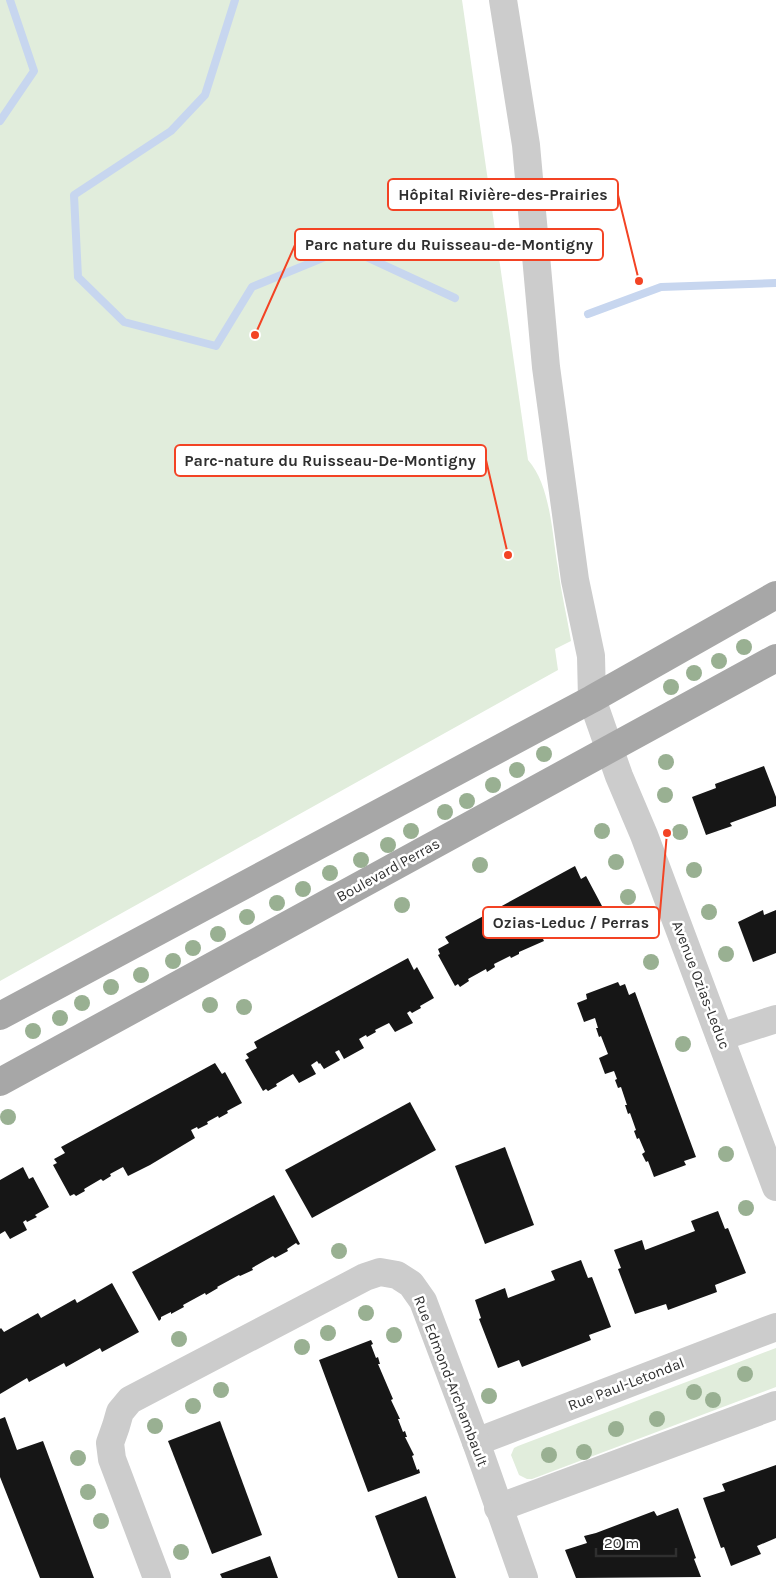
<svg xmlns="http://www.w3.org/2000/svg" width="776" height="1578" viewBox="0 0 776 1578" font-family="Karla,sans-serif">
<rect width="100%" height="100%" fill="#fff"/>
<g fill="#e1eddc">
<path d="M0,0h462l66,460c23,26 24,75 30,108 3,24 9,48 13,73l-16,8 3,21 -558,311z"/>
<path d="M776,1348v39l-244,92h-5l-8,-4 -8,-20 3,-7 4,-2z"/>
</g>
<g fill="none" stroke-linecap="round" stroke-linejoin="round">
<g stroke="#c7d6ef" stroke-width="8">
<path d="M235,0l-30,95 -34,36 -97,64 4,82 46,45 92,24 36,-59 95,-39 108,50"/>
<path d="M0,121l34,-50 -24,-71"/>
<path d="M588,314l73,-27 115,-4"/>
</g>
</g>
<g fill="#161616">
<path d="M764,766l12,31v9l-46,17 2,3 -26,9 -14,-38 24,-9 -1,-4z"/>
<path d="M575,866l6,13 5,-3 16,30 -14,8v2l-21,10 1,2 -9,5 -1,-2 -5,2 -10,6 1,2 -25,11v2l-8,4 -1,-2 -16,8 1,3 -8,5 -1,-3 -18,10 1,2 -9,6 -2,-3 -3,2 -17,-31 2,-1 -2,-5 11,-6 -4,-6z"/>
<path d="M763,910l1,5 12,-5v43l-23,9 -15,-40z"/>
<path d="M408,958l6,12 3,-3 17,31 -14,8 1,2 -9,5 -2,-2 -3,2 6,10 -18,9 -6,-9 -14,7 1,2 -9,5 -1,-2 -7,4 5,9 -20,11 -5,-9 -4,2 5,8 -16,9 -4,-6 -1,1 -2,-3 -6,4 5,9 -17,9 -6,-9 -17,10 1,2 -9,5 -2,-2 -3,2 -18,-31 4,-2 -3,-4 11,-6 -3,-6z"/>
<path d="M618,982l2,4 5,-2 4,11 6,-3 61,165 -12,4 2,4 -32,12 -6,-16 -2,1 -4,-8 3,-2 -6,-14 -2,1 -3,-8 2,-1 -6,-17 -2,1 -3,-9h2l-6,-18 -3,1 -3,-8 2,-1 -3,-8 -9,3 -6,-16 9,-4 -7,-18 -2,1 -3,-9h2l-3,-10 -11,4 -7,-19 10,-4 -1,-5z"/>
<path d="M215,1063l7,11 3,-2 17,31 -15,8 1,2 -9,5 -1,-2 -11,6 1,2 -10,5 -1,-2 -6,3 4,8 -45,27 -22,11 -5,-9 -13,7 1,2 -8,5 -2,-2 -17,10 1,2 -9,5 -2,-2 -4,2 -17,-31 4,-2 -3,-4 11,-6 -4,-6z"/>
<path d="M410,1102l26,48 -124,68 -27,-48z"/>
<path d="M505,1147l29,78 -49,19 -30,-78z"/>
<path d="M23,1167l6,12 4,-2 16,30 -14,8 2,2 -10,5 -1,-2 -3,2 4,8 -17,9 -5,-8 -5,3v-54z"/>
<path d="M274,1195l26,49 -2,1 -2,-2 -9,6 1,2 -13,7 -2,-2 -21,12 1,2 -13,6 -1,-1 -22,12 1,1 -12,7 -1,-2 -22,12 1,2 -13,7v-2l-10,5v2l-2,2 -27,-49z"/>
<path d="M718,1211l7,18 3,-1 18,45 -31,12 2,7 -49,18 -2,-6 -31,10 -17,-45 3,-1 -7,-18 28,-10 3,10 50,-19 -4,-10z"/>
<path d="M581,1260l7,18 4,-1 19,50 -22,8 2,5 -69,27 -3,-7 -21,8 -19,-49 2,-1 -6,-18 30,-12 3,10 47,-18 -4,-9z"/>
<path d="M112,1283l27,49 -37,20 -2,-4 -34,19 -2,-4 -35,19 -2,-4 -27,16v-65l1,-1 3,4 34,-19 3,5 34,-19 2,4z"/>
<path d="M371,1340l2,4 -2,1 5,13 2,-1 2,7h-2l15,35 -2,1 9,19h-2l5,13 2,-1 2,6h-2l9,18 -2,1 5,14 2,-1 1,4 -52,19 -49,-132z"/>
<path d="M5,1417l12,33 26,-9 51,137h-54l-40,-101v-58z"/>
<path d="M220,1421l42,114 -50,19 -44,-113z"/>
<path d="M776,1465v73l-19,8 4,8 -30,12 -7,-19 -3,1 -18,-50 22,-7 -3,-7z"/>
<path d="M426,1496l30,82h-58l-23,-62z"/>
<path d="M678,1508l18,50 -2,1 7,18 -125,1 -11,-28 22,-7 -3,-7 12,-3 58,-22 3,5z"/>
<path d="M270,1556l8,22h-56l-2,-4z"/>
</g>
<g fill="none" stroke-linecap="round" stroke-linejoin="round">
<g stroke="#ccc" stroke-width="28">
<path d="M503,0l23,145 20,222 29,213 16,76 1,43 27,77 25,59 132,352"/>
<path d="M720,1037l56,-18"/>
<path d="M476,1442l300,-115"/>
<path d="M498,1508l278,-103"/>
<path d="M157,1578l-45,-119 -2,-16 6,-17 4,-14 10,-12 235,-123 15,-5 17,3 14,9 12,17 53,141 48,136"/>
</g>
<g stroke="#a7a7a7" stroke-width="28">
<path d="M0,1016l592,-317 184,-104"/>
<path d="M0,1082l776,-424"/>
</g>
</g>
<g fill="#99b092">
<circle cx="744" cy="647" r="8"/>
<circle cx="719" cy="661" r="8"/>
<circle cx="694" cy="673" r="8"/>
<circle cx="671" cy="687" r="8"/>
<circle cx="544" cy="754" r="8"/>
<circle cx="666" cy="762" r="8"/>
<circle cx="517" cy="770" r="8"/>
<circle cx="493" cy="785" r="8"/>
<circle cx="665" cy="795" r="8"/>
<circle cx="467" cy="801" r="8"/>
<circle cx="445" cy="812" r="8"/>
<circle cx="411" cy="831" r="8"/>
<circle cx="602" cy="831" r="8"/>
<circle cx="680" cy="832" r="8"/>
<circle cx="388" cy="845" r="8"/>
<circle cx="361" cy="860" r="8"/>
<circle cx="616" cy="862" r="8"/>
<circle cx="480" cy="865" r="8"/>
<circle cx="694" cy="870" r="8"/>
<circle cx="330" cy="873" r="8"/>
<circle cx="303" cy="889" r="8"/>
<circle cx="628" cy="897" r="8"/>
<circle cx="277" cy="903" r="8"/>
<circle cx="402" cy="905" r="8"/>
<circle cx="709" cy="912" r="8"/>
<circle cx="247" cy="917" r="8"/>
<circle cx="218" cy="934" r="8"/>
<circle cx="193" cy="948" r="8"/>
<circle cx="726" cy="954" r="8"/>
<circle cx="173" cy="961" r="8"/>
<circle cx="651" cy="962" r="8"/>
<circle cx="141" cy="975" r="8"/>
<circle cx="111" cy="987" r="8"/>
<circle cx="82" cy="1003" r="8"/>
<circle cx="210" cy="1005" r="8"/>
<circle cx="244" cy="1007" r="8"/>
<circle cx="60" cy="1018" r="8"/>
<circle cx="33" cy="1031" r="8"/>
<circle cx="683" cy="1044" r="8"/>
<circle cx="8" cy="1117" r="8"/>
<circle cx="726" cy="1154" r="8"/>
<circle cx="746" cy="1208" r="8"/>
<circle cx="339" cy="1251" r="8"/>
<circle cx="366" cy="1313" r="8"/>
<circle cx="328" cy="1333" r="8"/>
<circle cx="394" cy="1335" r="8"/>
<circle cx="179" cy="1339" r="8"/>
<circle cx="302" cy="1347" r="8"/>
<circle cx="745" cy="1374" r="8"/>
<circle cx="221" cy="1390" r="8"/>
<circle cx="694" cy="1392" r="8"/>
<circle cx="489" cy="1396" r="8"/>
<circle cx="713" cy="1400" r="8"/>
<circle cx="193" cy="1406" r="8"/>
<circle cx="657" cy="1419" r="8"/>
<circle cx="155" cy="1426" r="8"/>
<circle cx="616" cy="1429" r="8"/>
<circle cx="584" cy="1452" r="8"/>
<circle cx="549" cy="1455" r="8"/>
<circle cx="78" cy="1458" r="8"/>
<circle cx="88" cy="1492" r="8"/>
<circle cx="101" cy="1521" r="8"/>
<circle cx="181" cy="1552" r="8"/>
</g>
<g text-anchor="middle" stroke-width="5" stroke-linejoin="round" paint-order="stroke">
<g font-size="15" fill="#2f2f2f" stroke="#fff">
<text transform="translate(388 870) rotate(-29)" y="5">Boulevard Perras</text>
<text transform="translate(701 985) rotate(69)" y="5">Avenue Ozias-Leduc</text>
<text transform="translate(451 1381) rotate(69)" y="5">Rue Edmond-Archambault</text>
<text transform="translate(626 1384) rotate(-21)" y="5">Rue Paul-Letondal</text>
</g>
</g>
<path fill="none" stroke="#f34324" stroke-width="2" d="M639 281L618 195M255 335L295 245M508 555L486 460M667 833L659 923"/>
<g fill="#f34324" stroke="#fff" stroke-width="2">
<circle cx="639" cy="281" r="5"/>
<circle cx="255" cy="335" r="5"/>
<circle cx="508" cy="555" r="5"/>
<circle cx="667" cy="833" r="5"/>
</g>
<g fill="#fff" stroke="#f34324" stroke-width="2">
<rect x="388" y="179" width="230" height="31" rx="5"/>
<rect x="295" y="229" width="308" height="31" rx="5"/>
<rect x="175" y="445" width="311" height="31" rx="5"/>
<rect x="483" y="907" width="176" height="31" rx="5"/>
</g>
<g font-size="16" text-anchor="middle" font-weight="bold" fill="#2f2f2f">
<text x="503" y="200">Hôpital Rivière-des-Prairies</text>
<text x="449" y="250">Parc nature du Ruisseau-de-Montigny</text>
<text x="330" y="466">Parc-nature du Ruisseau-De-Montigny</text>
<text x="571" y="928">Ozias-Leduc / Perras</text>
</g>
<path d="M596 1548v8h80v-8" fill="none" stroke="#2f2f2f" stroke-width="2.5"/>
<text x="604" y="1548" font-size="15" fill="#2f2f2f" stroke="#ffffff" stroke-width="4" paint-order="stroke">20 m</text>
</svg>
